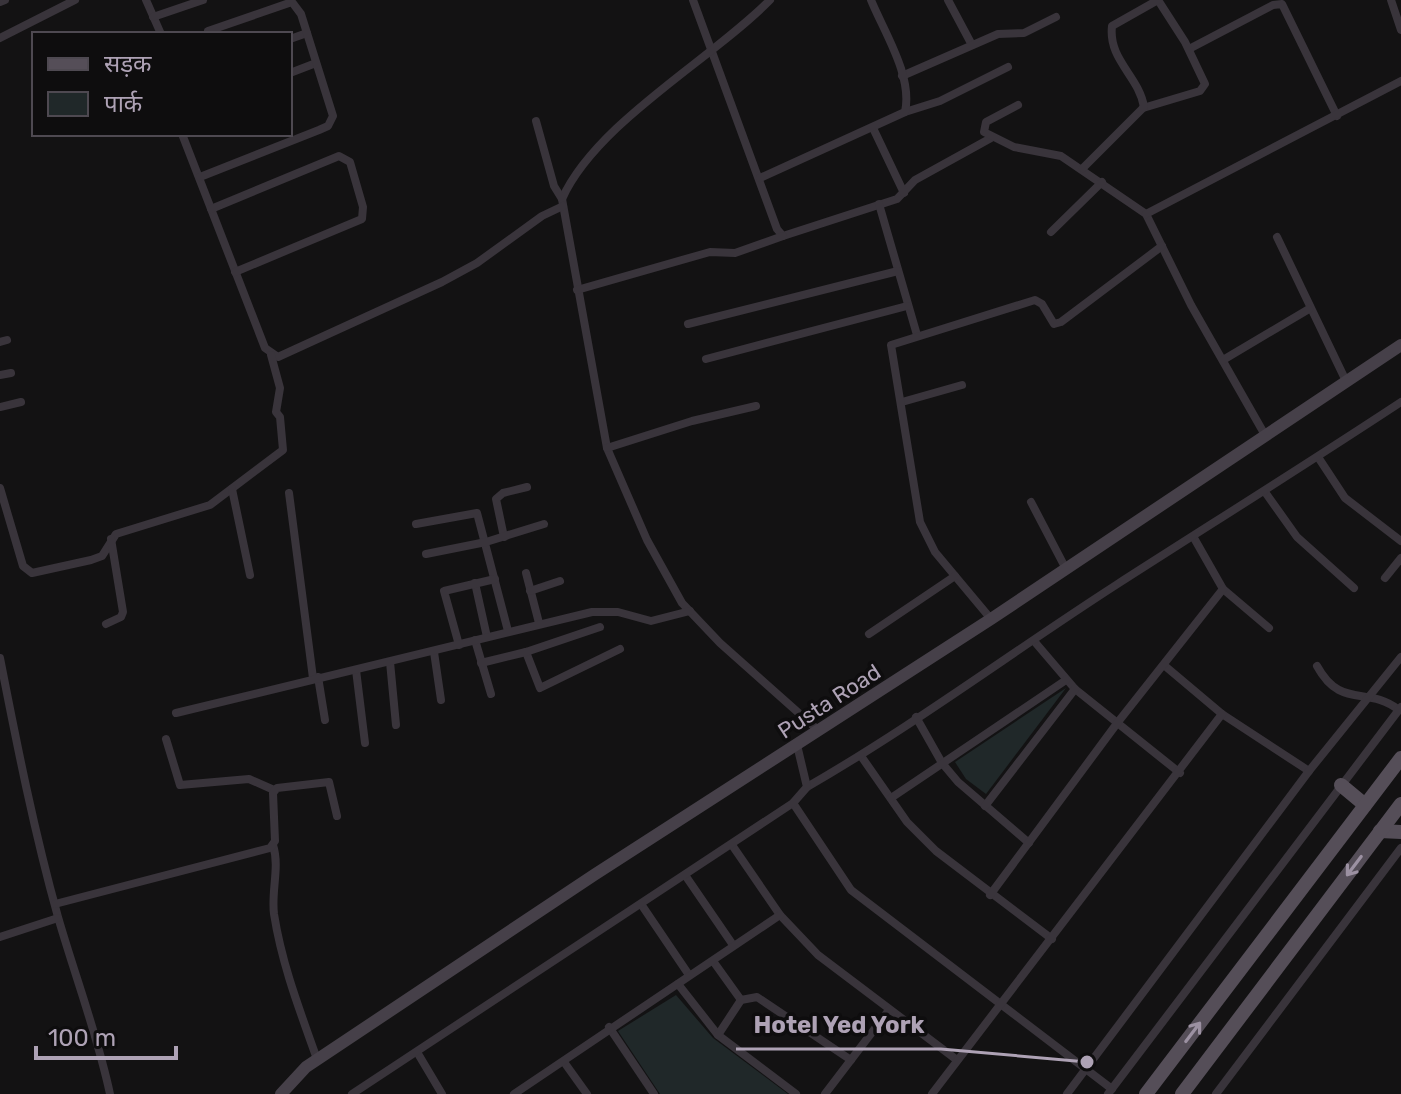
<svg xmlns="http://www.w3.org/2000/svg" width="1401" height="1094" viewBox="0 0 1401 1094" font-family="Rubik,'Noto Sans Devanagari',sans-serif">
<rect width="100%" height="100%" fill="#131213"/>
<g fill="#202829">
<path d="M1066,688l-80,106 -20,-15 -11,-17z"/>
<path d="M676,995l37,43 75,56h-128l-42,-63z"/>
</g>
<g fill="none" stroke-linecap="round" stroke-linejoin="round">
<g stroke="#39343b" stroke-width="8">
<path d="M146,0l15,34"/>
<path d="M693,0l84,229 6,7 114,-37 18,-19 76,-42"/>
<path d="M770,0c-59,60 -174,123 -208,199l45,249 40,92 35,63 38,40 99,88"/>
<path d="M948,0l24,45"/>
<path d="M1391,0l10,30"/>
<path d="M0,2l5,-2"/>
<path d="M153,17l50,-17"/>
<path d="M0,38l75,-38"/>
<path d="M290,39l17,-6"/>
<path d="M1189,49l84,-44 9,-1 55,112"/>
<path d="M290,73l26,-10"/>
<path d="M902,76l96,-42 26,-1 32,-16"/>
<path d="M1018,105l-32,17 -2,10 30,15 47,9 85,58 45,91 74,130"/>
<path d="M1143,108l57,-17 5,-7 -20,-42 -27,-42"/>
<path d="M905,112l35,-11 68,-34"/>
<path d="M536,121l18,65 8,13"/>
<path d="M873,128l31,65"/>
<path d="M182,134l83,214 13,9 164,-75 35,-19 65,-47 21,-10"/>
<path d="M1083,168l61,-61c-5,-31 -36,-47 -32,-81l46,-26"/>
<path d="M200,177l119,-47 9,-4 5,-10 -32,-102 -9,-12 -84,29"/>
<path d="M760,178l145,-66c8,-36 -21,-80 -34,-112"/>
<path d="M879,204l38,131"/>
<path d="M211,209l128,-53 11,6 13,45 -1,12 -127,53"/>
<path d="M1146,214l255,-133"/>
<path d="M1051,232l51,-50"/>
<path d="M1277,237l69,144"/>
<path d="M577,290l133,-38 25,1 48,-17"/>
<path d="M688,324l210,-53"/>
<path d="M0,342l7,-2"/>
<path d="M706,359l201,-53"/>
<path d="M1223,360l86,-51"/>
<path d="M0,375l11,-2"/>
<path d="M902,402l60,-17"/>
<path d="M0,407l21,-5"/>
<path d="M607,448l85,-27 64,-15"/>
<path d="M1318,457l27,41 56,43"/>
<path d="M0,488l23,78 9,7 59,-13 11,-4 14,-22 94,-29 73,-55 -3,-33 -4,-5 4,-24 -9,-33"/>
<path d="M232,489l18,86"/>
<path d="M1265,492l32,45 57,51"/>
<path d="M289,493l24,185"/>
<path d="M1031,502l35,67"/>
<path d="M416,524l61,-11 31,118"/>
<path d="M504,537l-8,-38 7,-6 24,-6"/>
<path d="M1194,538l29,51 46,39"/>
<path d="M426,554l60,-12 58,-18"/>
<path d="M526,573l13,50"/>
<path d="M1385,578l16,-20"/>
<path d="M475,583l12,54"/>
<path d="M530,591l30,-10"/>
<path d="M991,619l-56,-67 -15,-30 -29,-177 144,-45 7,4 12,20 7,-2 101,-76"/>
<path d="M106,624l15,-7 2,-5 -12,-73"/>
<path d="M869,634l86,-58"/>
<path d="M475,640l16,54"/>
<path d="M1034,641l41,48 105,84"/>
<path d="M459,645l-15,-54 51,-12"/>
<path d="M434,652l7,48"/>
<path d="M526,652l14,36 80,-39"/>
<path d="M0,658c17,87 34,173 58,259 17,59 39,116 52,177"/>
<path d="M390,662l6,63"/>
<path d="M481,663l45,-11 74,-25"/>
<path d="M1165,666l57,48 87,57"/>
<path d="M1317,666c24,44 50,19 82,44"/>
<path d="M356,670l9,73"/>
<path d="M318,677l7,43"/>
<path d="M176,713l416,-101h26l33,9 39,-10"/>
<path d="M916,717l26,46 16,19 71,61"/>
<path d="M166,739l14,46 69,-6 25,11"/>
<path d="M861,756l46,66 29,29 116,88"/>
<path d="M807,787c106,-61 205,-135 309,-202 95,-61 191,-121 285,-183"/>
<path d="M891,798l175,-118"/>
<path d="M793,803l58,87 261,199"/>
<path d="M985,806l90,-117"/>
<path d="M273,845c7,22 -2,46 1,69 8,51 26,97 43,145"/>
<path d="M732,845l48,70 38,40 139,105"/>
<path d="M685,875l48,70"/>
<path d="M990,895l128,-173 105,-133"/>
<path d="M55,904l215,-56 5,-7 -2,-48 4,-5 52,-6 8,34"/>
<path d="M641,904l48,71"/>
<path d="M0,937l58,-19"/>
<path d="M713,961l28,39"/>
<path d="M678,984l40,51 78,59"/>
<path d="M609,1027l45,67"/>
<path d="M718,1035l23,-35 16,-3 94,63"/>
<path d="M417,1052l25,42"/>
<path d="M564,1062l23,32"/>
<path d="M352,1094l441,-291 14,-16 -10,-42"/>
<path d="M514,1094l266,-179"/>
<path d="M825,1094l64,-84"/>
<path d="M932,1094l290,-380"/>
<path d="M1067,1094l242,-323 92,-114"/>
<path d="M1108,1094l293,-387"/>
<path d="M1216,1094l185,-246"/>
</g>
<path stroke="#464049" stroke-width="12" d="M281,1094l25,-27 288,-192 397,-256 410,-274"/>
<g stroke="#554e58" stroke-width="14">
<path d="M1341,785l24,20"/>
<path d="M1380,831l21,1"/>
<path d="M1146,1094l255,-336"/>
<path d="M1182,1094l219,-290"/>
</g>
</g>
<defs><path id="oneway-shaft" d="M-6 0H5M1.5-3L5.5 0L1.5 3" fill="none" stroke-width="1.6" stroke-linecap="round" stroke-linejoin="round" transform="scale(2)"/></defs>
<g stroke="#9c91a2">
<use href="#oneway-shaft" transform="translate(1354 866) rotate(127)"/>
<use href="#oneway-shaft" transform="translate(1193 1032) rotate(-53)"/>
</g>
<g text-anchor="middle" stroke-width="7" stroke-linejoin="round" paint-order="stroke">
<g font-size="22" fill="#aea2b5" stroke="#0e0d0e">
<text transform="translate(829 701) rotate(-33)" y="8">Pusta Road</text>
</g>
</g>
<path fill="none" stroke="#aea2b5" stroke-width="3" d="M1087 1062L941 1049H736"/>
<circle fill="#aea2b5" stroke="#0e0d0e" stroke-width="3" cx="1087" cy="1062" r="8"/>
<g font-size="24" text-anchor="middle" font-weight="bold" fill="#aea2b5" stroke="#0e0d0e" stroke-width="7" stroke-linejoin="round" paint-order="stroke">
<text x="839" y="1033">Hotel Yed York</text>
</g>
<rect x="32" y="32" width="260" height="104" fill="#0e0d0e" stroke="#4e4951" stroke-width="2"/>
<rect x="48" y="58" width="40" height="12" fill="#554e58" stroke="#4e4951" stroke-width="2"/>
<text x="104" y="72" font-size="24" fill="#aea2b5">सड़क</text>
<rect x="48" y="92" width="40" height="24" fill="#202829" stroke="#4e4951" stroke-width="2"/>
<text x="104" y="112" font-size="24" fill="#aea2b5">पार्क</text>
<path d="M36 1046v12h140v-12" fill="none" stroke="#aea2b5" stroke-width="4"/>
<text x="48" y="1046" font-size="24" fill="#aea2b5" stroke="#0e0d0e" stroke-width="6" paint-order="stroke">100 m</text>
</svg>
